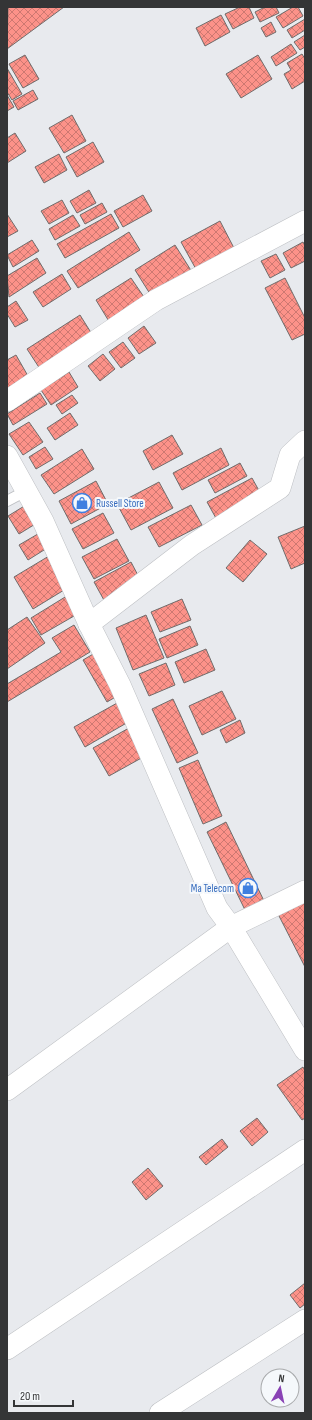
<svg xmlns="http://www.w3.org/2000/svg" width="312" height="1420" viewBox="0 0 312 1420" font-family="'Sofia Sans Condensed',sans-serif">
<defs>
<pattern id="building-cross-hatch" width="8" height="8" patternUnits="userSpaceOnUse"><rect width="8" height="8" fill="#fc9289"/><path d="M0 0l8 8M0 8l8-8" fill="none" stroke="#cd7871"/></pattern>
</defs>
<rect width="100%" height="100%" fill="#e8eaee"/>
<g fill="url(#building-cross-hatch)" stroke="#706c6b">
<path d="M8,7h56l-57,42z"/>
<path d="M240,7h9l5,11 -21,11 -8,-15z"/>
<path d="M265,7h11l3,6 -19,9 -5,-10z"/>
<path d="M293,7h5l5,9 -20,12 -7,-11z"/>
<path d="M221,15l9,17 -25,14 -9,-18z"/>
<path d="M305,19v11l-13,8 -5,-8z"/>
<path d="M271,22l5,10 -10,5 -5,-9z"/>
<path d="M305,35v12l-5,3 -6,-8z"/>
<path d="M291,44l6,9 -21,13 -5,-9z"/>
<path d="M302,54l3,5v22l-13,8 -8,-15 7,-4 -4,-7z"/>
<path d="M25,55l14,24 -16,9 -14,-24z"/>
<path d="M258,55l14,24 -31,19 -15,-24z"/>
<path d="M7,68l15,26 -10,6 -5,-8z"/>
<path d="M33,90l5,9 -20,11 -5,-9z"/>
<path d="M7,95l7,12 -7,4z"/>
<path d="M72,115l14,26 -22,12 -15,-25z"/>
<path d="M15,133l11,18 -19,12v-25z"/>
<path d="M93,142l11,20 -27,15 -11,-20z"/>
<path d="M59,154l8,16 -23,13 -9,-16z"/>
<path d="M89,190l7,13 -19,10 -7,-12z"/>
<path d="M143,195l9,16 -29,16 -9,-16z"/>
<path d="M62,200l7,13 -20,11 -8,-13z"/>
<path d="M102,203l5,9 -22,12 -5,-9z"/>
<path d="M7,214l11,17 -11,6z"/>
<path d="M111,214l8,14 -54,30 -8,-14z"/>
<path d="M73,215l7,11 -25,14 -6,-11z"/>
<path d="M220,221l15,29 -38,21 -16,-29z"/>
<path d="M129,232l11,18 -62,38 -11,-17z"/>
<path d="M32,240l7,11 -26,16 -6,-12z"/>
<path d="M303,242l2,4v15l-14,7 -8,-15z"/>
<path d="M175,245l17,27 -40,25 -17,-27z"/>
<path d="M276,254l9,16 -15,8 -9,-17z"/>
<path d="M37,258l9,15 -37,24 -2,-21z"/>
<path d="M62,274l9,15 -28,18 -10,-15z"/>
<path d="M131,278l15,22 -36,23 -14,-23z"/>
<path d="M285,278l20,40v16l-13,6 -27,-52z"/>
<path d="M16,301l12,19 -13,7 -8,-13v-7z"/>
<path d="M80,315l15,24 -53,33 -15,-23z"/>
<path d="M144,326l12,17 -17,11 -11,-16z"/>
<path d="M123,342l12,16 -14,10 -12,-16z"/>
<path d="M103,354l12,15 -15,12 -12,-15z"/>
<path d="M16,355l16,28 -25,14v-37z"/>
<path d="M69,372l9,15 -27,18 -10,-15z"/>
<path d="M40,393l7,11 -34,21 -6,-11z"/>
<path d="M72,395l6,8 -16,11 -6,-9z"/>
<path d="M70,413l8,12 -23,15 -8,-12z"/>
<path d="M29,422l14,20 -20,13 -14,-21z"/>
<path d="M172,435l11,19 -30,16 -10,-19z"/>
<path d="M45,447l8,12 -17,10 -7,-12z"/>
<path d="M221,448l8,17 -47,25 -9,-17z"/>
<path d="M82,449l12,20 -40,25 -13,-19z"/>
<path d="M240,463l7,13 -32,17 -7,-13z"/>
<path d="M252,478l10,18 -45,24 -10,-18z"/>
<path d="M96,481l12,23 -37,20 -12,-23z"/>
<path d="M159,482l14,26 -42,22 -14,-26z"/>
<path d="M26,505l11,18 -18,11 -11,-18z"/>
<path d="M191,505l11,20 -43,22 -11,-20z"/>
<path d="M103,513l11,20 -31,16 -11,-20z"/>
<path d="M305,526v37l-14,6 -13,-32z"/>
<path d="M43,531l9,14 -24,15 -9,-15z"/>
<path d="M117,539l12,22 -35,18 -12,-22z"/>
<path d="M250,540l17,14 -24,28 -17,-14z"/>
<path d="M49,556l20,31 -36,22 -19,-32z"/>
<path d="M131,562l11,21 -37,19 -11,-20z"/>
<path d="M70,594l11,18 -40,23 -10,-17z"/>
<path d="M182,599l9,21 -31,12 -9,-20z"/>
<path d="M146,615l18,43 -31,12 -17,-42z"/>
<path d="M27,617l18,26 -38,26v-39z"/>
<path d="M74,625l16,27 -83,50v-18l54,-32 -9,-14z"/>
<path d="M190,626l8,19 -31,13 -8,-19z"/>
<path d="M206,649l9,21 -31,13 -9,-21z"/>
<path d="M95,653l24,42 -12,7 -24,-42z"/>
<path d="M166,663l9,22 -26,11 -10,-22z"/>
<path d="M222,691l14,28 -34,16 -13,-29z"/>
<path d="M173,699l25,54 -21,10 -25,-54z"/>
<path d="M119,702l11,19 -45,26 -11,-20z"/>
<path d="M240,720l5,13 -19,10 -6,-13z"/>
<path d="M129,728l16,28 -36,20 -16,-28z"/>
<path d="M198,760l24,56 -19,8 -24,-56z"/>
<path d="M226,822l39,81 -19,9 -39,-80z"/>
<path d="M305,901v66l-27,-53z"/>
<path d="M303,1067l2,4v47l-3,2 -25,-35z"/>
<path d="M257,1118l11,14 -16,14 -12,-15z"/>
<path d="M222,1139l6,8 -22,18 -7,-8z"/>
<path d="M148,1168l15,18 -17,14 -14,-18z"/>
<path d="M305,1283v21l-5,4 -10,-13z"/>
</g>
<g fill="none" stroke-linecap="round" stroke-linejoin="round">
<g stroke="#bec0c4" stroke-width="12">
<path id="service" d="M7,501l19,-10"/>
</g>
<g stroke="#bec0c4" stroke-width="22">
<g id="minor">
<path d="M7,401l149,-101 149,-79"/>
<path d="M7,456l36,65 46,103 31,61 97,223 14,19 74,123"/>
<path d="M89,624l103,-79 88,-57 10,-33 15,-14"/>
<path d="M7,1090l224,-163 74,-36"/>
<path d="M7,1349l298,-199"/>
<path d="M160,1413l145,-93"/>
</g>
</g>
<use href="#service" stroke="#fff" stroke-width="10"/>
<use href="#minor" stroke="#fff" stroke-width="21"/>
</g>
<defs>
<g id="shop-ring" transform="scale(1)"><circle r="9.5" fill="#f5f8fb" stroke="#3f7fe0" stroke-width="1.5"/><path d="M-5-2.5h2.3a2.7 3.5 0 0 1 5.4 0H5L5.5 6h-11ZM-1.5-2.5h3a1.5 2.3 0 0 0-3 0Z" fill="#3f7fe0"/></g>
</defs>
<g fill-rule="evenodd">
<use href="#shop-ring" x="82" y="503"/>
<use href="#shop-ring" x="248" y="888"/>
</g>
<g text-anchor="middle" stroke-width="4" stroke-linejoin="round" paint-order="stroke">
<g font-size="11" fill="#366cbe" stroke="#f5f8fb" text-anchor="start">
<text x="96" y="507">Russell Store</text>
<text x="234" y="892" text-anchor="end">Ma Telecom</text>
</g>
</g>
<rect width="312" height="1420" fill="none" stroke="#343536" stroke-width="16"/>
<g transform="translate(280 1388) rotate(9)"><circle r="19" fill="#f5f8fb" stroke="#a8aaac"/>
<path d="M0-3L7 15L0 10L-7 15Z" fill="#8942b5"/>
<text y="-6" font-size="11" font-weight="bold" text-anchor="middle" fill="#343536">N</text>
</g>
<path d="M14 1400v6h59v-6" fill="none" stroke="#343536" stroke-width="2"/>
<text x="20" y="1400" font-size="12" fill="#343536" stroke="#f5f8fb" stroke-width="3" paint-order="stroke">20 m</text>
</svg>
